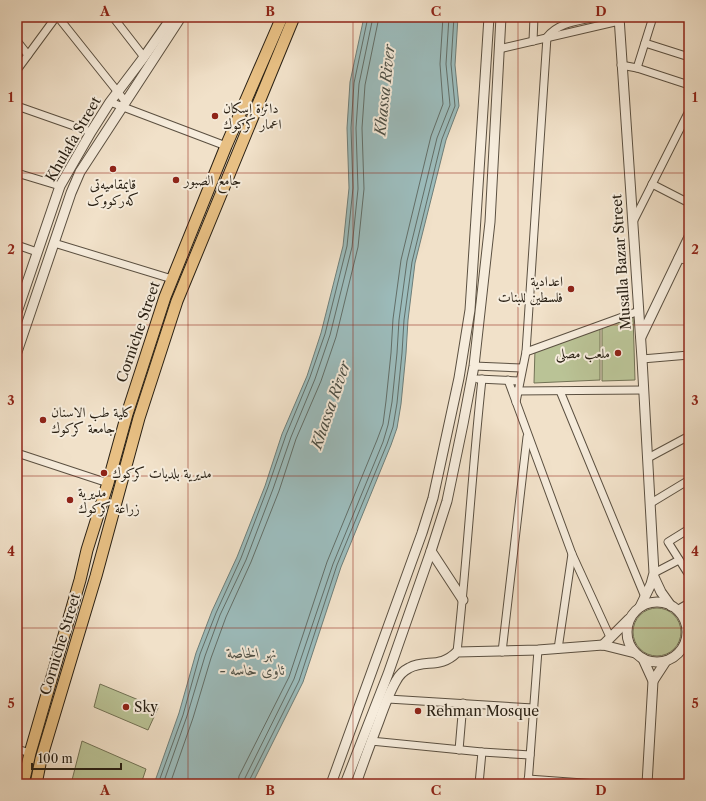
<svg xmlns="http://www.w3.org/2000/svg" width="706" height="801" viewBox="0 0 706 801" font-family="'Libre Caslon Text',Amiri,serif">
<rect width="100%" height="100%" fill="#f1e1c9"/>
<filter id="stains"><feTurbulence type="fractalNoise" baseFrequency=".005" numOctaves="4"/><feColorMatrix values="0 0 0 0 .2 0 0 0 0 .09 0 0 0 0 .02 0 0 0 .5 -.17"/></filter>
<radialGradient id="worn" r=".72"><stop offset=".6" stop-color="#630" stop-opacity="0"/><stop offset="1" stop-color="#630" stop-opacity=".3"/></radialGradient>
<g fill="#bac396" stroke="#727255">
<path d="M633,314l2,66 -33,1v-55z"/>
<path d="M600,327v53l-66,3 1,-34z"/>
<circle cx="657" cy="632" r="24"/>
<path d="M100,684l58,24 -10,22 -54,-23z"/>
<path d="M82,741l64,28 -5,15h-70z"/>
</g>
<path fill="#9cbcbc" stroke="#6e7e79" d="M364,17h94l-3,48 4,41 -13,34 -31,123 -7,57 -2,33 -5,51 -4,24 -6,17 -50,122 -38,115 -51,102h-98l25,-71 17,-60 16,-42 25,-54 28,-71 17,-52 25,-58 14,-43 22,-87 6,-58 -2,-60 3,-46z"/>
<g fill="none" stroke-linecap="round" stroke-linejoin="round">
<g stroke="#626e68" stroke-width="1">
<path d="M158,784l25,-69 17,-61 16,-41 25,-55 27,-71 18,-52 24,-58 15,-43 22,-88 6,-58 -2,-60 3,-45 14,-66"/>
<path d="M163,784l24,-68 18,-60 15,-41 26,-55 27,-71 18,-52 24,-58 15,-44 22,-88 6,-58 -2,-61 3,-44 14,-67"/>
<path d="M170,784l23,-66 18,-60 15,-41 25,-55 28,-71 17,-52 25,-58 15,-44 22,-90 6,-58 -2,-61 3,-43 14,-68"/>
<path d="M238,784l1,-8 50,-99 38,-115 50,-122 6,-16 3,-23 5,-48 2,-34 8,-59 30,-124 12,-32 -3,-40 3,-47"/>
<path d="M244,784l1,-6 49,-99 39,-115 50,-122 5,-17 4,-23 5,-49 2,-33 8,-59 30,-123 13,-33 -4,-41 3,-47"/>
<path d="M249,784v-3l50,-100 38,-116 50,-121 6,-17 4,-24 5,-50 2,-33 8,-58 30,-123 13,-33 -4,-42 3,-47"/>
</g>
<g stroke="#5b5041" stroke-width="9">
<g id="minor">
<path d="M58,17l67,84"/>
<path d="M113,17l31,40"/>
<path d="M17,41l11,14"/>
<path d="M533,41l1,-24"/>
<path d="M645,43l44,14"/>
<path d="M499,49l120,-28"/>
<path d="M621,65l16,3 52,17"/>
<path d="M637,68l16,-51"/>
<path d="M17,70l39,-53"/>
<path d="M110,102l116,44"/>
<path d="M17,106l74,26"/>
<path d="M17,173l43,13"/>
<path d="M652,184l37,19"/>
<path d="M633,222l56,-111"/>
<path d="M54,243l118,36"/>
<path d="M17,245l20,7"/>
<path d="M678,258l11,3"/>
<path d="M526,352l113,-41"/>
<path d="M642,359l47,-4"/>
<path d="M474,366l48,2"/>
<path d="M478,379l41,2"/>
<path d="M508,380l64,174 38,83"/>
<path d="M514,391l130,-1"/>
<path d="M560,391l85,206"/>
<path d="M516,402l10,-50 21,-315c12,-15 32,-16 49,-20"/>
<path d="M17,453l91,30"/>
<path d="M648,458l41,-22"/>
<path d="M651,503l38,-23"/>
<path d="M689,529l-21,13 19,30 2,-1"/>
<path d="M654,573l25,-13"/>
<path d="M677,610l12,-7"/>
<path d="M684,644l5,3"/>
<path d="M558,649l14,-95"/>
<path d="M457,652c10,-91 15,-182 25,-273"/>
<path d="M502,652l25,-215"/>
<path d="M388,699l145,9"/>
<path d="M371,741l111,11 48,3"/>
<path d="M17,749l13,4"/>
<path d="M459,750l4,-47"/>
<path d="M528,779l69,5"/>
<path d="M479,784l3,-32"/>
<path d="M528,784l10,-134"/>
</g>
</g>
<g stroke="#5b5041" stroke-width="11">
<g id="tertiary">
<path d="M619,17l23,342 12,214 -3,11 -11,23"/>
<path d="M17,312l43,-126 31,-54 19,-30 34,-45 28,-40"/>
<path d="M641,337l48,-100"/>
<path d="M17,352l54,-159 9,-21 101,-155"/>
<path d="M431,551l32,49"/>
<path d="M654,577l7,15 10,14"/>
<circle cx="657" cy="632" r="30"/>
<path d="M603,645l26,-26"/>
<path d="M643,659l10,22 -6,103"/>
<path d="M653,681l13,-20"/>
<path d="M331,784l91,-251 11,-35 26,-120 11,-68 19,-293"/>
<path d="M345,784l43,-110 43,-123 16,-50 16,-77 11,-58 16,-144 11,-205"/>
<path d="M356,784c7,-21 15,-42 23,-63 5,-14 10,-28 17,-40 3,-6 7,-10 13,-13 17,-9 31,1 48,-16l81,-2 65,-5 32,8"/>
</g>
</g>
<g stroke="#292014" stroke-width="13">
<g id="primary">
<path d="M23,784l7,-31 50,-173 7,-30 21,-67 19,-69 38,-117 61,-151 56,-129"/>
<path d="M36,784l5,-25 55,-183 43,-158 38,-117 117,-284"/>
</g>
</g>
<use href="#minor" stroke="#f6ecdc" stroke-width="7"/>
<use href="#tertiary" stroke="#f6ecdc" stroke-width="9"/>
<use href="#primary" stroke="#e8c084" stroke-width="11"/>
</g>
<path fill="none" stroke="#8f2418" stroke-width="1" stroke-opacity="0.55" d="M188,17v767M353,17v767M518,17v767M17,173h672M17,325h672M17,476h672M17,628h672"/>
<g fill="#8f2418" stroke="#f6ecdc" stroke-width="1.5">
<circle cx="215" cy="116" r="4"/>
<circle cx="113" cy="169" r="4"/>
<circle cx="176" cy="180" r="4"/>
<circle cx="571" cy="289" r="4"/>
<circle cx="618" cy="353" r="4"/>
<circle cx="43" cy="420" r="4"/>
<circle cx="104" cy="473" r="4"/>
<circle cx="70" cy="500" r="4"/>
<circle cx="126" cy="707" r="4"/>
<circle cx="418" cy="711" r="4"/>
</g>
<g text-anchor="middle" stroke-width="4" stroke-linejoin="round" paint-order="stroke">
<g font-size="14" fill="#292014" stroke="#f6ecdc" text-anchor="start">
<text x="223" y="113">دائرة إسكان<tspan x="223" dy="16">اعمار كركوك</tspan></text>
<text x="184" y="185">جامع الصبور</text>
<text x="113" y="189" text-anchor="middle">قایمقامیەتی<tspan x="113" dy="16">کەرکووک</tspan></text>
<text x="563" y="286" text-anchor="end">اعدادية<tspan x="563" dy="16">فلسطين للبنات</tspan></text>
<text x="610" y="358" text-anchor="end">ملعب مصلى</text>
<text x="51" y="417">كلية طب الاسنان<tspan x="51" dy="16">جامعة كركوك</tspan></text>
<text x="112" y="478">مديرية بلديات كركوك</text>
<text x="78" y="497">مديرية<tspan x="78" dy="16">زراعة كركوك</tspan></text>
<text x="134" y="712">Sky</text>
<text x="426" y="716">Rehman Mosque</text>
</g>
<g font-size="14" fill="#292014" stroke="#f6ecdc">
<text transform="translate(73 139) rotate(-60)" y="5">Khulafa Street</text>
<text transform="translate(621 262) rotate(-94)" y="5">Musalla Bazar Street</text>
<text transform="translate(138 332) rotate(-71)" y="5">Corniche Street</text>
<text transform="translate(60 644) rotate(-73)" y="5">Corniche Street</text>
</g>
<g font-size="15" font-style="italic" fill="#4c4f46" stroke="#f6ecdc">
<text transform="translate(385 90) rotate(-84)" y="5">Khassa River</text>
<text transform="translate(331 405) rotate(-71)" y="5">Khassa River</text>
<text x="252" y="658">نهر الخاصة<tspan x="252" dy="17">- ئاوی خاسە</tspan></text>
</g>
</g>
<rect width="706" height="801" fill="none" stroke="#f1e1c9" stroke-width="44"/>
<path d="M32 763v6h89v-6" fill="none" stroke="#292014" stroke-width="2"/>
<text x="38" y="763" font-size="12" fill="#292014" stroke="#f6ecdc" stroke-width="3" paint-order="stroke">100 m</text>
<rect x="22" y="22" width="662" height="757" fill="none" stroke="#8f2418" stroke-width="1.5"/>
<g font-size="13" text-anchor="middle" font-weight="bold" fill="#8f2418">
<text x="105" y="16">A</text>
<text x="270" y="16">B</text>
<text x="436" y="16">C</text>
<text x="601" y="16">D</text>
<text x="11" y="102">1</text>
<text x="695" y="102">1</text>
<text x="11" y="254">2</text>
<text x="695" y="254">2</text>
<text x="11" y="405">3</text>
<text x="695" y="405">3</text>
<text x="11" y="556">4</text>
<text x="695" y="556">4</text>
<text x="11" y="708">5</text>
<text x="695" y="708">5</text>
<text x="105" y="795">A</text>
<text x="270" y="795">B</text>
<text x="436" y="795">C</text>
<text x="601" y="795">D</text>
</g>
<rect width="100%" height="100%" filter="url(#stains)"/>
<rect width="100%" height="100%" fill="url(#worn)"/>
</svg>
